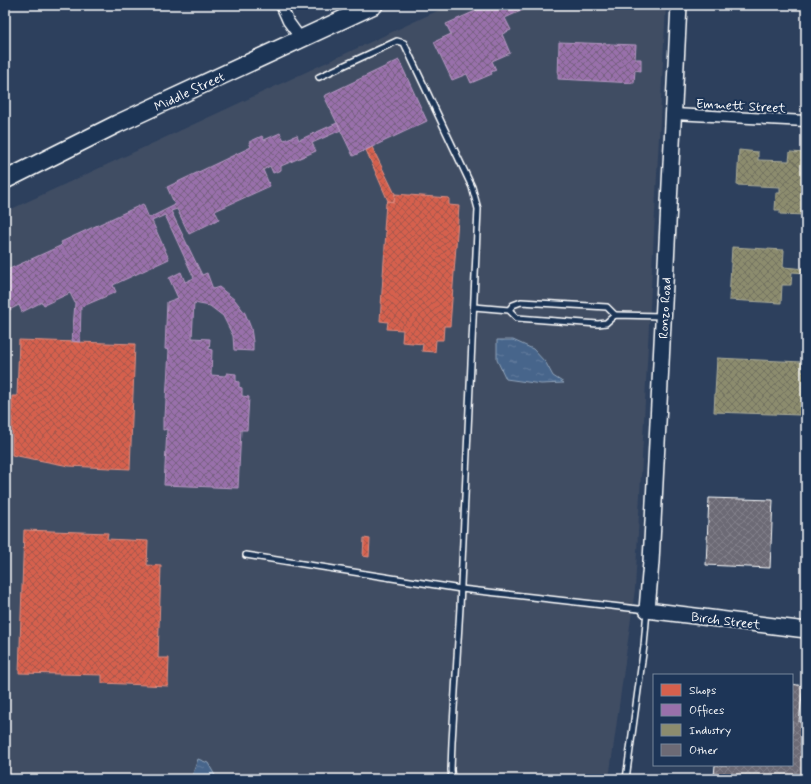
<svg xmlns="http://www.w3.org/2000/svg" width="811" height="784" viewBox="0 0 811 784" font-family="Mynerve,sans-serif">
<defs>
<pattern id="water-ripples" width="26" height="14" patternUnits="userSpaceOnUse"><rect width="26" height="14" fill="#46658b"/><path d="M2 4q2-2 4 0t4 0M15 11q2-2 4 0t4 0" fill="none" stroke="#627c9c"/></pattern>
<pattern id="shops-cross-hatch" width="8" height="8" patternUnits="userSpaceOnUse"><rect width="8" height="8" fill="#d6604d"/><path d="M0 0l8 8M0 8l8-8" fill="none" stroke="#a6594d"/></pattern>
<pattern id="offices-cross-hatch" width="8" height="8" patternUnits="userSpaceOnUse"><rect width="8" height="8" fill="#9970ab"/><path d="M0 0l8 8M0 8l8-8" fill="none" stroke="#766080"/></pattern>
<pattern id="industry-cross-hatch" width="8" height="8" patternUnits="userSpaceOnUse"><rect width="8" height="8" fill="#8c8c6e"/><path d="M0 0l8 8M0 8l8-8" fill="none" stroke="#727260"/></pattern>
<pattern id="building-cross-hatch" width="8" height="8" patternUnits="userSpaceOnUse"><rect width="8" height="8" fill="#6c6a75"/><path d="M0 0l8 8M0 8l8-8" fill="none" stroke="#82808a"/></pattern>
</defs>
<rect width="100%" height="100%" fill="#2d405d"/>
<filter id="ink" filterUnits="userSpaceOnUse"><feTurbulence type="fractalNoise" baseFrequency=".025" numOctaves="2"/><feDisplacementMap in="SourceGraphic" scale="8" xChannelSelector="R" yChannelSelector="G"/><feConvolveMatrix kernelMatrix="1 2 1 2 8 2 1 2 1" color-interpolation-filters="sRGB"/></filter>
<g filter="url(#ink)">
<path fill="#404d64" d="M450,5h216l-31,584 -26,190h-604v-567z"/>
<g fill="url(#water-ripples)" stroke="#90a3b9">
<path d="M497,340h16l20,9 13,14 7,13 11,7 -23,1 -35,-5 -9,-19z"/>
<path d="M198,759l10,4 9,16h-26z"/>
</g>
<g fill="url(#shops-cross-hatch)" stroke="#e29082">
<path d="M372,147l23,47 -1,8 -6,-1 -22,-51z"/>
<path d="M395,194l54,4v7l10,1 -9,120h-6l-1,14h-7l-1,12 -13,-1 1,-7 -21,-2 1,-12 -16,-1 1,-7 -8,-1 6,-90 -2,-1 2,-27 2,-2 6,1z"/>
<path d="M19,340l116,4 -5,125 -61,-3 -57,-11v-59h5z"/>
<path d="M24,530l84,3 -1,6 41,2 -1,24 14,1 -3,92h11l-1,28 -66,-3v-8l-83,-2z"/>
<path d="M364,538l6,1 -1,18 -6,-1z"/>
</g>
<g fill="url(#offices-cross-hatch)" stroke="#b89bc4">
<path d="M489,5h34l2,4 -20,9 6,12 -9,4 8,19 -18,8 4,9 -5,2 1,2 -21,9 -4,-9 -15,6 -18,-38 17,-8 -5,-10z"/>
<path d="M559,42l77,3 -1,14h6v12l-6,-1 -1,13 -76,-4z"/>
<path d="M399,60l28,61 -74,35 -29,-60z"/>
<path d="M337,123l4,7 -29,13 4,8 -35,15v4l-8,3 -3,-7 -7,4 7,16 -55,25 4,8 -30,15 -12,-25 -6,2 31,64 5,-2 6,16 6,-2 16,13 10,13 6,15 2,14v9l-19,-1 -1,-14 -10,-20 -13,-10 -16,-3 -2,35 18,1 -1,10 3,1 -1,25 14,1 2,-3 9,1v7l3,1v5l3,1v8l7,1 -2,33h-6l-3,58 -74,-3 3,-56 -4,1v-13h2l4,-67 -4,-1 2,-47 11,-4 -9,-20 12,-6 4,10 9,-4 -29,-63 -13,6 17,38 -56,26 3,7 -35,15 -1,35 -8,-1 3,-38 -5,-10 -26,12 -2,-3 -20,10 -3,-7 -14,7v-41l55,-25 2,-2 -1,-2 82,-38 6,14 26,-13 -8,-18 84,-40 -2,-5 13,-6 2,4 16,-7 4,7 13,-5 2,5z"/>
</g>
<g fill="url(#industry-cross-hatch)" stroke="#aeae9a">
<path d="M739,150l19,2v8l31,1 1,-9 16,1v62l-26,-1v-4h-5l1,-17h4v-6l-43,-2z"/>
<path d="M732,247l52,3 -1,17 23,2v4l-14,-1 -1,13h-9l-1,18 -52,-3z"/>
<path d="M717,358l85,4v10h4v34h-6v9l-86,-3z"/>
</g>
<g fill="url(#building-cross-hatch)" stroke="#fff">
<path d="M709,498l64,2 -3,68 -64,-3z"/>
<path d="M792,684l11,2 -4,36 7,1v56h-80v-1l-12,-2 1,-11h77z"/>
</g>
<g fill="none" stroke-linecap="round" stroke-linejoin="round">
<g stroke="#fff" stroke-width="8">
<g id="service">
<path d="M319,77l78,-36 7,2 68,144 6,22 -18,398 -8,135 -1,28 1,9"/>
<path d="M474,307l35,3 8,8 81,6 8,-1 9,-8 48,1"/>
<path d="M509,310l4,-5 8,-3 86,5 8,8"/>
<path d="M246,555l215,34 186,21 -3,36 -18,133"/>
</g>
</g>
<g stroke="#fff" stroke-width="13">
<g id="minor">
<path d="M281,5l7,16 13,18"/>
<path d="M674,114l132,7"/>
</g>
</g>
<g stroke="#fff" stroke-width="18">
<path id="secondary" d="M679,5l-28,557 -4,48 159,20"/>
</g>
<g stroke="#fff" stroke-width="20">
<path id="primary" d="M5,180l112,-56 257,-119"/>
</g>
<use href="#service" stroke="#1d3557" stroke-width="5"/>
<use href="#minor" stroke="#1d3557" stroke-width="10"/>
<use href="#secondary" stroke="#1d3557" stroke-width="15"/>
<use href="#primary" stroke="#1d3557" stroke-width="17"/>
</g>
</g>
<g text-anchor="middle" stroke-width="4" stroke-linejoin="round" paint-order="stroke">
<g font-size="13" fill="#fff" stroke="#1d3557">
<text transform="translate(189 91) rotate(-25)" y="5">Middle Street</text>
<text transform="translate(741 105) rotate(3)" y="5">Emmett Street</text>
<text transform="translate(664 308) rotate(-87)" y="5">Ronzo Road</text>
<text transform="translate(726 620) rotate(7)" y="5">Birch Street</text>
</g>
</g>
<rect width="811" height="784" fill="none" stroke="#1d3557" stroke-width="20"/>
<rect x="10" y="10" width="791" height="764" fill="none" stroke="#fff" stroke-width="1.5" filter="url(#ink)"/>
<rect x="653" y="674" width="140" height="92" fill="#1d3557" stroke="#77869a"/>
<rect x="661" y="684" width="20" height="12" fill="#d6604d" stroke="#77869a"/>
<text x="689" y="694" font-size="12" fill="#ffffff">Shops</text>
<rect x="661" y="704" width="20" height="12" fill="#9970ab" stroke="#77869a"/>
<text x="689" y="714" font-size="12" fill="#ffffff">Offices</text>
<rect x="661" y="724" width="20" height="12" fill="#8c8c6e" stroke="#77869a"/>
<text x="689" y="734" font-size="12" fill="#ffffff">Industry</text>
<rect x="661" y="744" width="20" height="12" fill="#6c6a75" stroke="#77869a"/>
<text x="689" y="754" font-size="12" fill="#ffffff">Other</text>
</svg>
